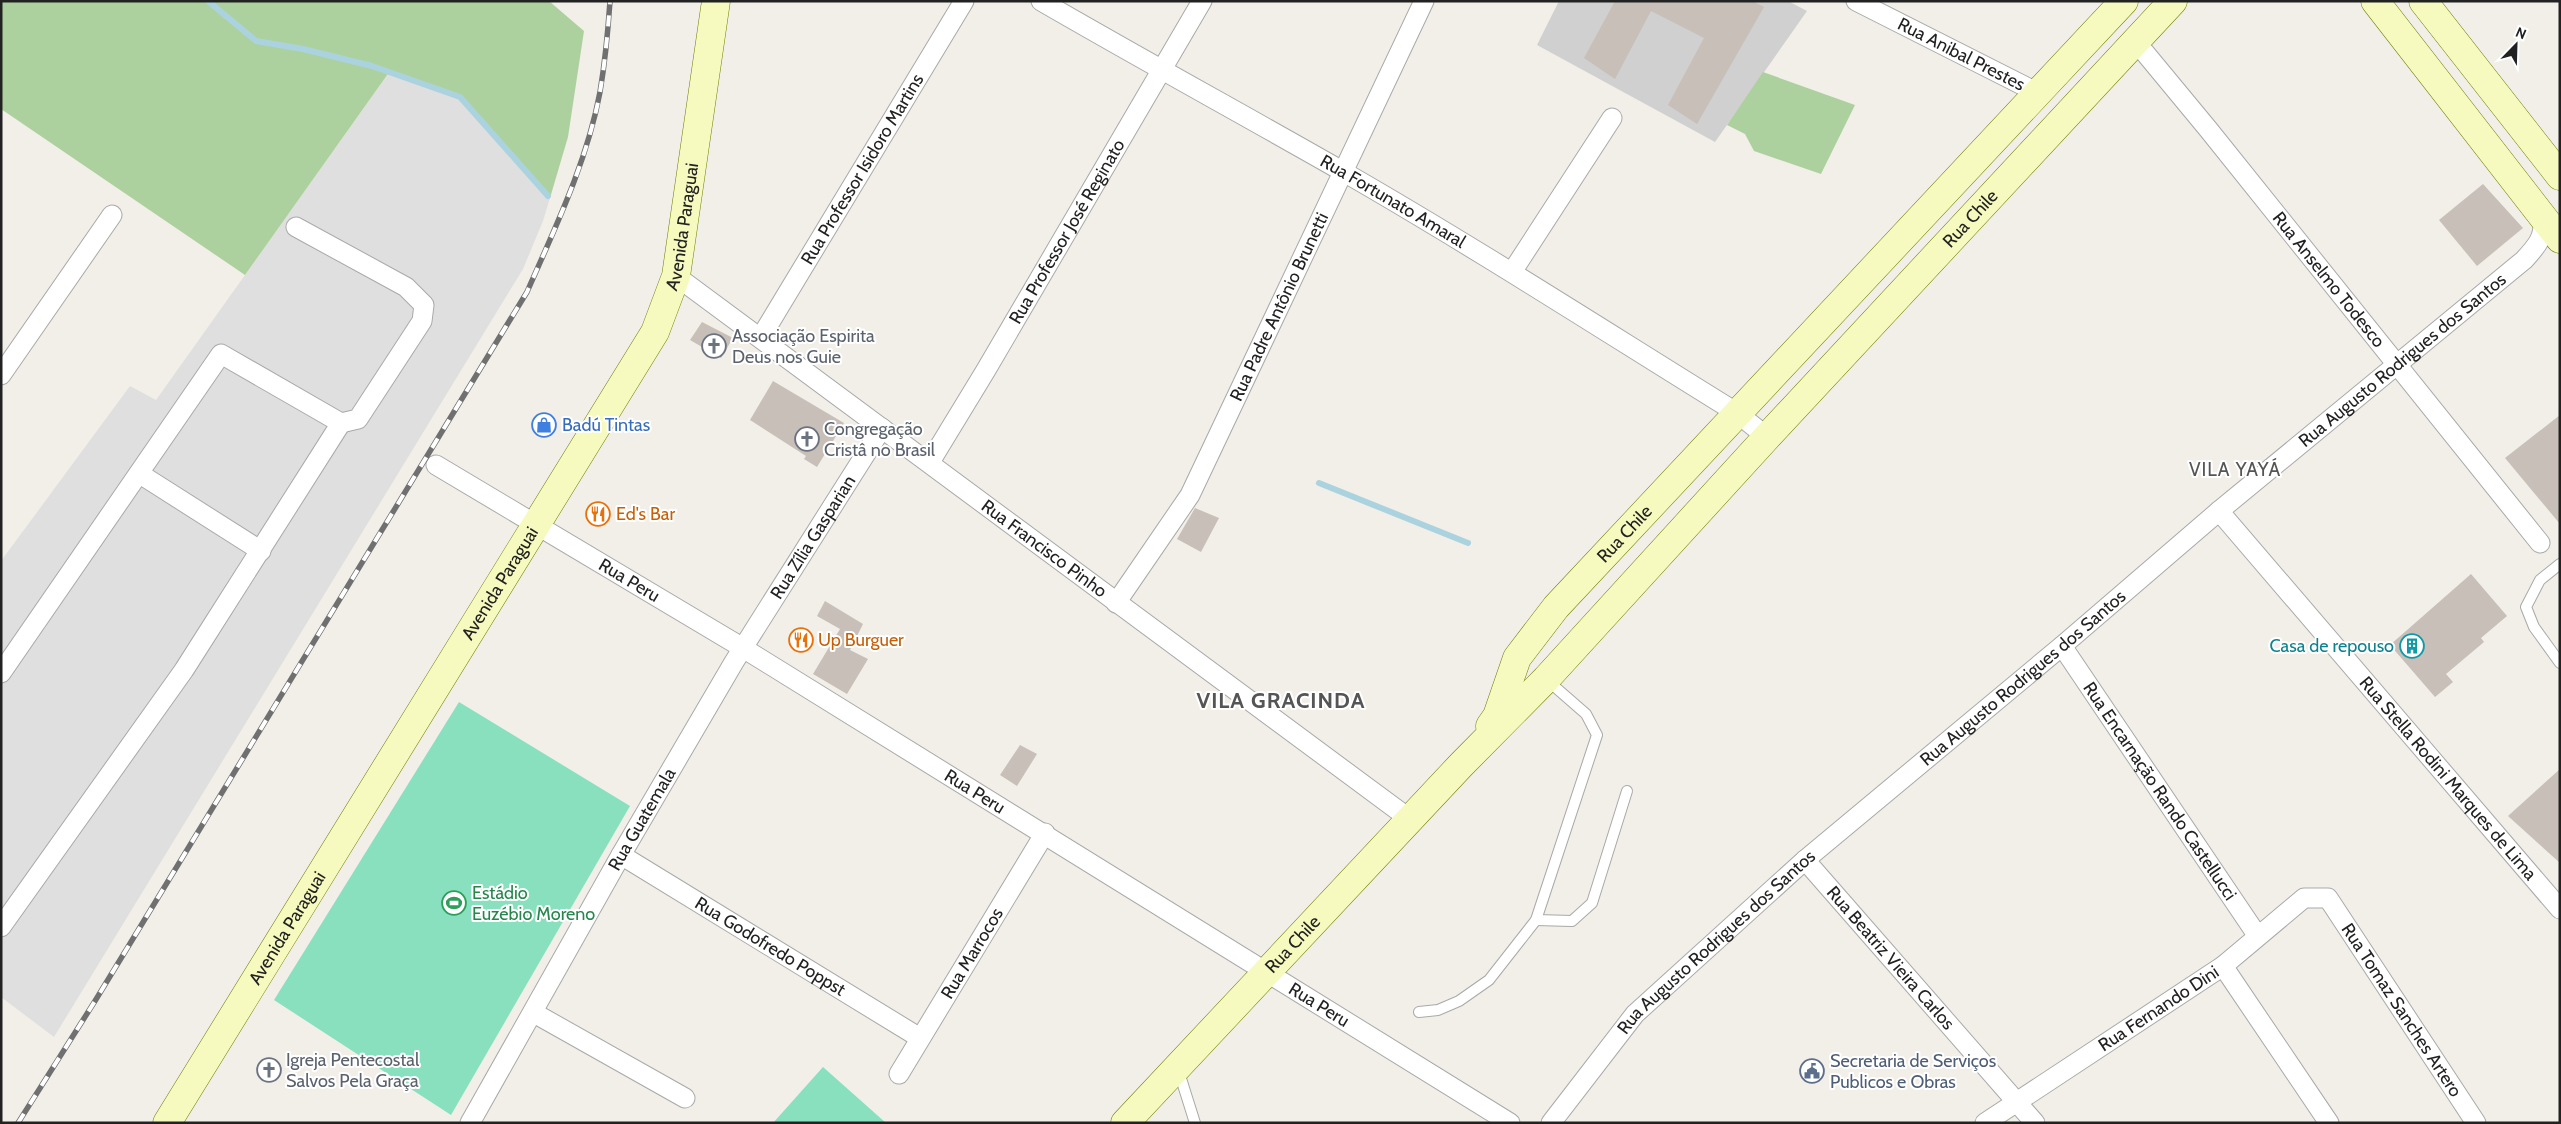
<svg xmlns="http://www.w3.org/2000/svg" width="2561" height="1124" viewBox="0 0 2561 1124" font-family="Cabin,sans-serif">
<rect width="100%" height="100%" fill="#f2efe9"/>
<path fill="#e0dfdf" d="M390,71l70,26 90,101 -7,23 -20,48 -469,768 -53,-40v-436l129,-175 26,14z"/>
<path fill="#d0d0d0" d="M1559,1h229l19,10 -92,131 -178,-97z"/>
<g fill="#add19e">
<path d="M1,1h548l35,30 -16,106 -18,61 -90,-101 -70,-26 -145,204 -244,-166z"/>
<path d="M1763,72l92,33 -34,69 -67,-23 -9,-17 -18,-9z"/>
</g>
<g fill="#88e0be">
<path d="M459,702l171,104 -179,309 -177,-115z"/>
<path d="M823,1067l63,56h-113z"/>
</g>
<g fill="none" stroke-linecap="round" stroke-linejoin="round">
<g stroke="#aad3df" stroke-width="6">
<path d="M208,1l48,40 47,8 69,17 88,31 88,99"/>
<path d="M1319,483l149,60"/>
</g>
</g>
<g fill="#c7bfb8">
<path d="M1615,1h137l12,6 -67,117 -29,-19 36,-67 -53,-27 -36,68 -31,-21z"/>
<path d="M2483,184l40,44 -46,38 -38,-46z"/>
<path d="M702,322l31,16 -12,20 -31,-18z"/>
<path d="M773,381l71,42 -27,44 -13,-8 2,-3 -56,-36z"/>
<path d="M2560,415v109l-55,-66z"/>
<path d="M1195,508l24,10 -18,34 -24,-13z"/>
<path d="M2471,574l36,42 -26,22 3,4 -38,32 7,8 -18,15 -45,-52z"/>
<path d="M825,601l38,23 -13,26 18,9 -21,35 -34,-20 27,-45 -23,-13z"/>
<path d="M1020,745l17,9 -20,32 -17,-11z"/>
<path d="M2560,769v94l-52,-47z"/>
</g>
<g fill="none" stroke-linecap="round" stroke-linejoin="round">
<g stroke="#a9a9a9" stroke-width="12">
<g id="lane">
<path d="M2560,564l-20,16 -14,27 8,20 26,36"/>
<path d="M1536,920l36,1 20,-18 35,-112"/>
<path d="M1419,1012l19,-2 21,-9 30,-21 47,-60 61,-185 -11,-21 -39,-34"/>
<path d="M1178,1069l17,54"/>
</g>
</g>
<g stroke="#a9a9a9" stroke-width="21">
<g id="street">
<path id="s1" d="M1041,1c100,58 201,113 301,170 134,77 264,161 395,242l30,24"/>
<path id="s2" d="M1856,1l182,92"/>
<path id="s3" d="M2136,42l72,87 332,414"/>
<path d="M1512,272l100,-154"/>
<path id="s4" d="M676,276l735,544"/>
<path id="s5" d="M761,337l203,-336"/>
<path d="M1,375l111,-160"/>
<path id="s6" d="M930,462l56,-92 216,-369"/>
<path id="s7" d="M436,465l307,183 767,475"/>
<path d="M140,474l121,77"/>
<path id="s8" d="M2219,511l341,398"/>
<path id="s9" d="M1116,603l74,-108 234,-494"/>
<path id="s10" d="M2062,646l195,289"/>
<path d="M1,673l220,-319 120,69 17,-4 64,-98 2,-16 -18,-18 -110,-60"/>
<path id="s11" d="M621,855l299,183"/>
<path id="s12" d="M1805,860l230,263"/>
<path d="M1,927l183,-257 157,-247"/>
<path d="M2223,966l106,157"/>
<path d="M534,1013l151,85"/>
<path id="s13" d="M899,1074l146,-241"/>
<path id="s14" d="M470,1123l151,-268 113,-193 148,-234"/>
<path id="s15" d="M1551,1123l84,-109 170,-154 257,-214 157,-135 305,-251c13,-14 21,-23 19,-43"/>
<path id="s16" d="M1985,1123l238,-157 81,-68h24l148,225"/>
</g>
</g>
<g stroke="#707d05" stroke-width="29">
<g id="secondary">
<path d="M2375,1l185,238"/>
<path d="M2423,1l137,175"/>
<path id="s17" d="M1490,726l7,-10 20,-58 39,-51 568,-606"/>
<path id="s18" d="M167,1123l488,-791 21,-56 40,-275"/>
<path id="s19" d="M1125,1123l336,-358 85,-86 221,-242 406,-436"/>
</g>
</g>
<use href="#lane" stroke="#fff" stroke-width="10"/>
<use href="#street" stroke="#fff" stroke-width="19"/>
<use href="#secondary" stroke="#f7fabf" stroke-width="28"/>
<g stroke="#707070" stroke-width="5.5">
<path id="rail" d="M18,1123l77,-122 432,-709c28,-64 60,-130 73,-200 5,-30 8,-61 10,-91"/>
</g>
<use href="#rail" stroke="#fff" stroke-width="4" stroke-dasharray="11" stroke-linecap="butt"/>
</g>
<defs>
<g id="church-ring" transform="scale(1.25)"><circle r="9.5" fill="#fff" stroke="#6b7280" stroke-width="1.5"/><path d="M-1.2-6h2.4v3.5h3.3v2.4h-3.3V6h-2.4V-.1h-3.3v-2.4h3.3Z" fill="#6b7280"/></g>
<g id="shop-ring" transform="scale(1.25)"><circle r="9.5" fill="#fff" stroke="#3f7fe0" stroke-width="1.5"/><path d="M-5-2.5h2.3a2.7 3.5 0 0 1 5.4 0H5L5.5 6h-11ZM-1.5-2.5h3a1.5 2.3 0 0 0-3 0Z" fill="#3f7fe0"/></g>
<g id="restaurant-ring" transform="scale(1.25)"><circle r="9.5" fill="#fff" stroke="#e8710a" stroke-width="1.5"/><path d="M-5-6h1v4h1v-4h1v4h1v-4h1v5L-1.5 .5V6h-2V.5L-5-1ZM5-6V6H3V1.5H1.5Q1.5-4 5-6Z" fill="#e8710a"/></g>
<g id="building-ring" transform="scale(1.25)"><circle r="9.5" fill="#fff" stroke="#0f9aa8" stroke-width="1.5"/><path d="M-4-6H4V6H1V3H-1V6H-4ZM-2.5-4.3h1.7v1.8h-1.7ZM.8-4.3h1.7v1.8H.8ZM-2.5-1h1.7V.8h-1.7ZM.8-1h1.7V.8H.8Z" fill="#0f9aa8"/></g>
<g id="stadium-ring" transform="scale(1.25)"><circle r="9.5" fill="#fff" stroke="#2e9e5b" stroke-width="1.5"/><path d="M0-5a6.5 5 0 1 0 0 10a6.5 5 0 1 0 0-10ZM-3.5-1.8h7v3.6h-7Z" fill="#2e9e5b"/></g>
<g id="civic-ring" transform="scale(1.25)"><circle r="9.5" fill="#fff" stroke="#5c6f8a" stroke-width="1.5"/><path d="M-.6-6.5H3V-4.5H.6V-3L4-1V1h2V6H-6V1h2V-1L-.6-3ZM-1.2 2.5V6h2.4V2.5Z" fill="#5c6f8a"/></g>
</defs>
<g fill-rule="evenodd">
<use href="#church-ring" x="714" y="346"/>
<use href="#shop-ring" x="544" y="425"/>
<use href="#church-ring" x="807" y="439"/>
<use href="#restaurant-ring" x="598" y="514"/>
<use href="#restaurant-ring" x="801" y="640"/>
<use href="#building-ring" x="2412" y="646"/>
<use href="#stadium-ring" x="454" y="903"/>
<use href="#church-ring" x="269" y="1070"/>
<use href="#civic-ring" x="1812" y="1071"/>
</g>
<g text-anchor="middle" stroke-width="4" stroke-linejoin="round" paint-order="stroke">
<g font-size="18" fill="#222" stroke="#fff">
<text dy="6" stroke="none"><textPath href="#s2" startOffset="118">Rua Anibal Prestes</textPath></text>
<text dy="6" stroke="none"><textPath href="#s5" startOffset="196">Rua Professor Isidoro Martins</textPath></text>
<text dy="6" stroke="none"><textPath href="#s1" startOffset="405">Rua Fortunato Amaral</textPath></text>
<text dy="6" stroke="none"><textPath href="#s19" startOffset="1238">Rua Chile</textPath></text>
<text dy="6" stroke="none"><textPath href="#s18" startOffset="1039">Avenida Paraguai</textPath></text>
<text dy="6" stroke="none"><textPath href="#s6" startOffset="268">Rua Professor José Reginato</textPath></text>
<text dy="6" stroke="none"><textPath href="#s3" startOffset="306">Rua Anselmo Todesco</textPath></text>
<text dy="6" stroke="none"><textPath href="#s9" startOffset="339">Rua Padre Antônio Brunetti</textPath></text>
<text dy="6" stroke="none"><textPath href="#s15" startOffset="1146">Rua Augusto Rodrigues dos Santos</textPath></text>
<text dy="6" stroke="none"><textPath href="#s17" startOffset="238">Rua Chile</textPath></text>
<text dy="6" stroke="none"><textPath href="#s14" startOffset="679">Rua Zília Gasparian</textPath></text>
<text dy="6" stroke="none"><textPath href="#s4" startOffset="458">Rua Francisco Pinho</textPath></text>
<text dy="6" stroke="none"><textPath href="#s7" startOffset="225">Rua Peru</textPath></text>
<text dy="6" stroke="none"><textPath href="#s18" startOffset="634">Avenida Paraguai</textPath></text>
<text dy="6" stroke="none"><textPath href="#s15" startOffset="651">Rua Augusto Rodrigues dos Santos</textPath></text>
<text dy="6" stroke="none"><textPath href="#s8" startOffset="352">Rua Stella Rodini Marques de Lima</textPath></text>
<text dy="6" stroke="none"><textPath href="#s7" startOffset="630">Rua Peru</textPath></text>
<text dy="6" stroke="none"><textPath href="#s10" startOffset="175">Rua Encarnação Rando Castellucci</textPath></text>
<text dy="6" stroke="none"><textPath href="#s14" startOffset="349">Rua Guatemala</textPath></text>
<text dy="6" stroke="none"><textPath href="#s18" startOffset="229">Avenida Paraguai</textPath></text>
<text dy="6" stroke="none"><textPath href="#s15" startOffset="246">Rua Augusto Rodrigues dos Santos</textPath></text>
<text dy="6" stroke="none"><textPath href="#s19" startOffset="245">Rua Chile</textPath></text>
<text dy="6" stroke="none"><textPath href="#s11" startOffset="175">Rua Godofredo Poppst</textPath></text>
<text dy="6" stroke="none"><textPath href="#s13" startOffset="141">Rua Marrocos</textPath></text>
<text dy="6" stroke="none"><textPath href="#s12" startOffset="130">Rua Beatriz Vieira Carlos</textPath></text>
<text dy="6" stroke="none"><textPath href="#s7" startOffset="1035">Rua Peru</textPath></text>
<text dy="6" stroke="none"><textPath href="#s16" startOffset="208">Rua Fernando Dini</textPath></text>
<text dy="6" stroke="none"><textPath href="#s16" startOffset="549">Rua Tomaz Sanches Artero</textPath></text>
</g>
<g font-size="18" fill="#5b616d" stroke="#fff" text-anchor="start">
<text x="732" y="342">Associação Espirita<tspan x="732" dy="21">Deus nos Guie</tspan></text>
<text x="824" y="435">Congregação<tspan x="824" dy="21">Cristâ no Brasil</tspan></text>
<text x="286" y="1066">Igreja Pentecostal<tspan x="286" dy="21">Salvos Pela Graça</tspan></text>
</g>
<g font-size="18" fill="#366cbe" stroke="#fff" text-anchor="start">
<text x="562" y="431">Badú Tintas</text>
</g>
<g font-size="18" fill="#c56008" stroke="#fff" text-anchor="start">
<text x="616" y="520">Ed's Bar</text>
<text x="818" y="646">Up Burguer</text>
</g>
<g font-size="18" fill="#0d838f" stroke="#fff" text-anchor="end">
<text x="2394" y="652">Casa de repouso</text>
</g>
<g font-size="18" fill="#27864d" stroke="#fff" text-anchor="start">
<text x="472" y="899">Estádio<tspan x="472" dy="21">Euzébio Moreno</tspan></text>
</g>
<g font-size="18" fill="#4e5e75" stroke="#fff" text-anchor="start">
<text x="1830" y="1067">Secretaria de Serviços<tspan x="1830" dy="21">Publicos e Obras</tspan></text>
</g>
<g font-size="19" letter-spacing="1" fill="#555" stroke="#fff">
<text x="2235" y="476">VILA YAYÁ</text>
</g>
<g font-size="22" font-weight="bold" letter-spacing="1" fill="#555" stroke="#fff">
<text x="1281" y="708">VILA GRACINDA</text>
</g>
</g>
<rect width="2561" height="1124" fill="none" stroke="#222222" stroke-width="5"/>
<g transform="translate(2516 45) rotate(23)" stroke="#ffffff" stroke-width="4" paint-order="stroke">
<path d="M0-4L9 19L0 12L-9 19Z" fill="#222222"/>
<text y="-8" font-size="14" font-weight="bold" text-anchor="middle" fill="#222222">N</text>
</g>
</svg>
